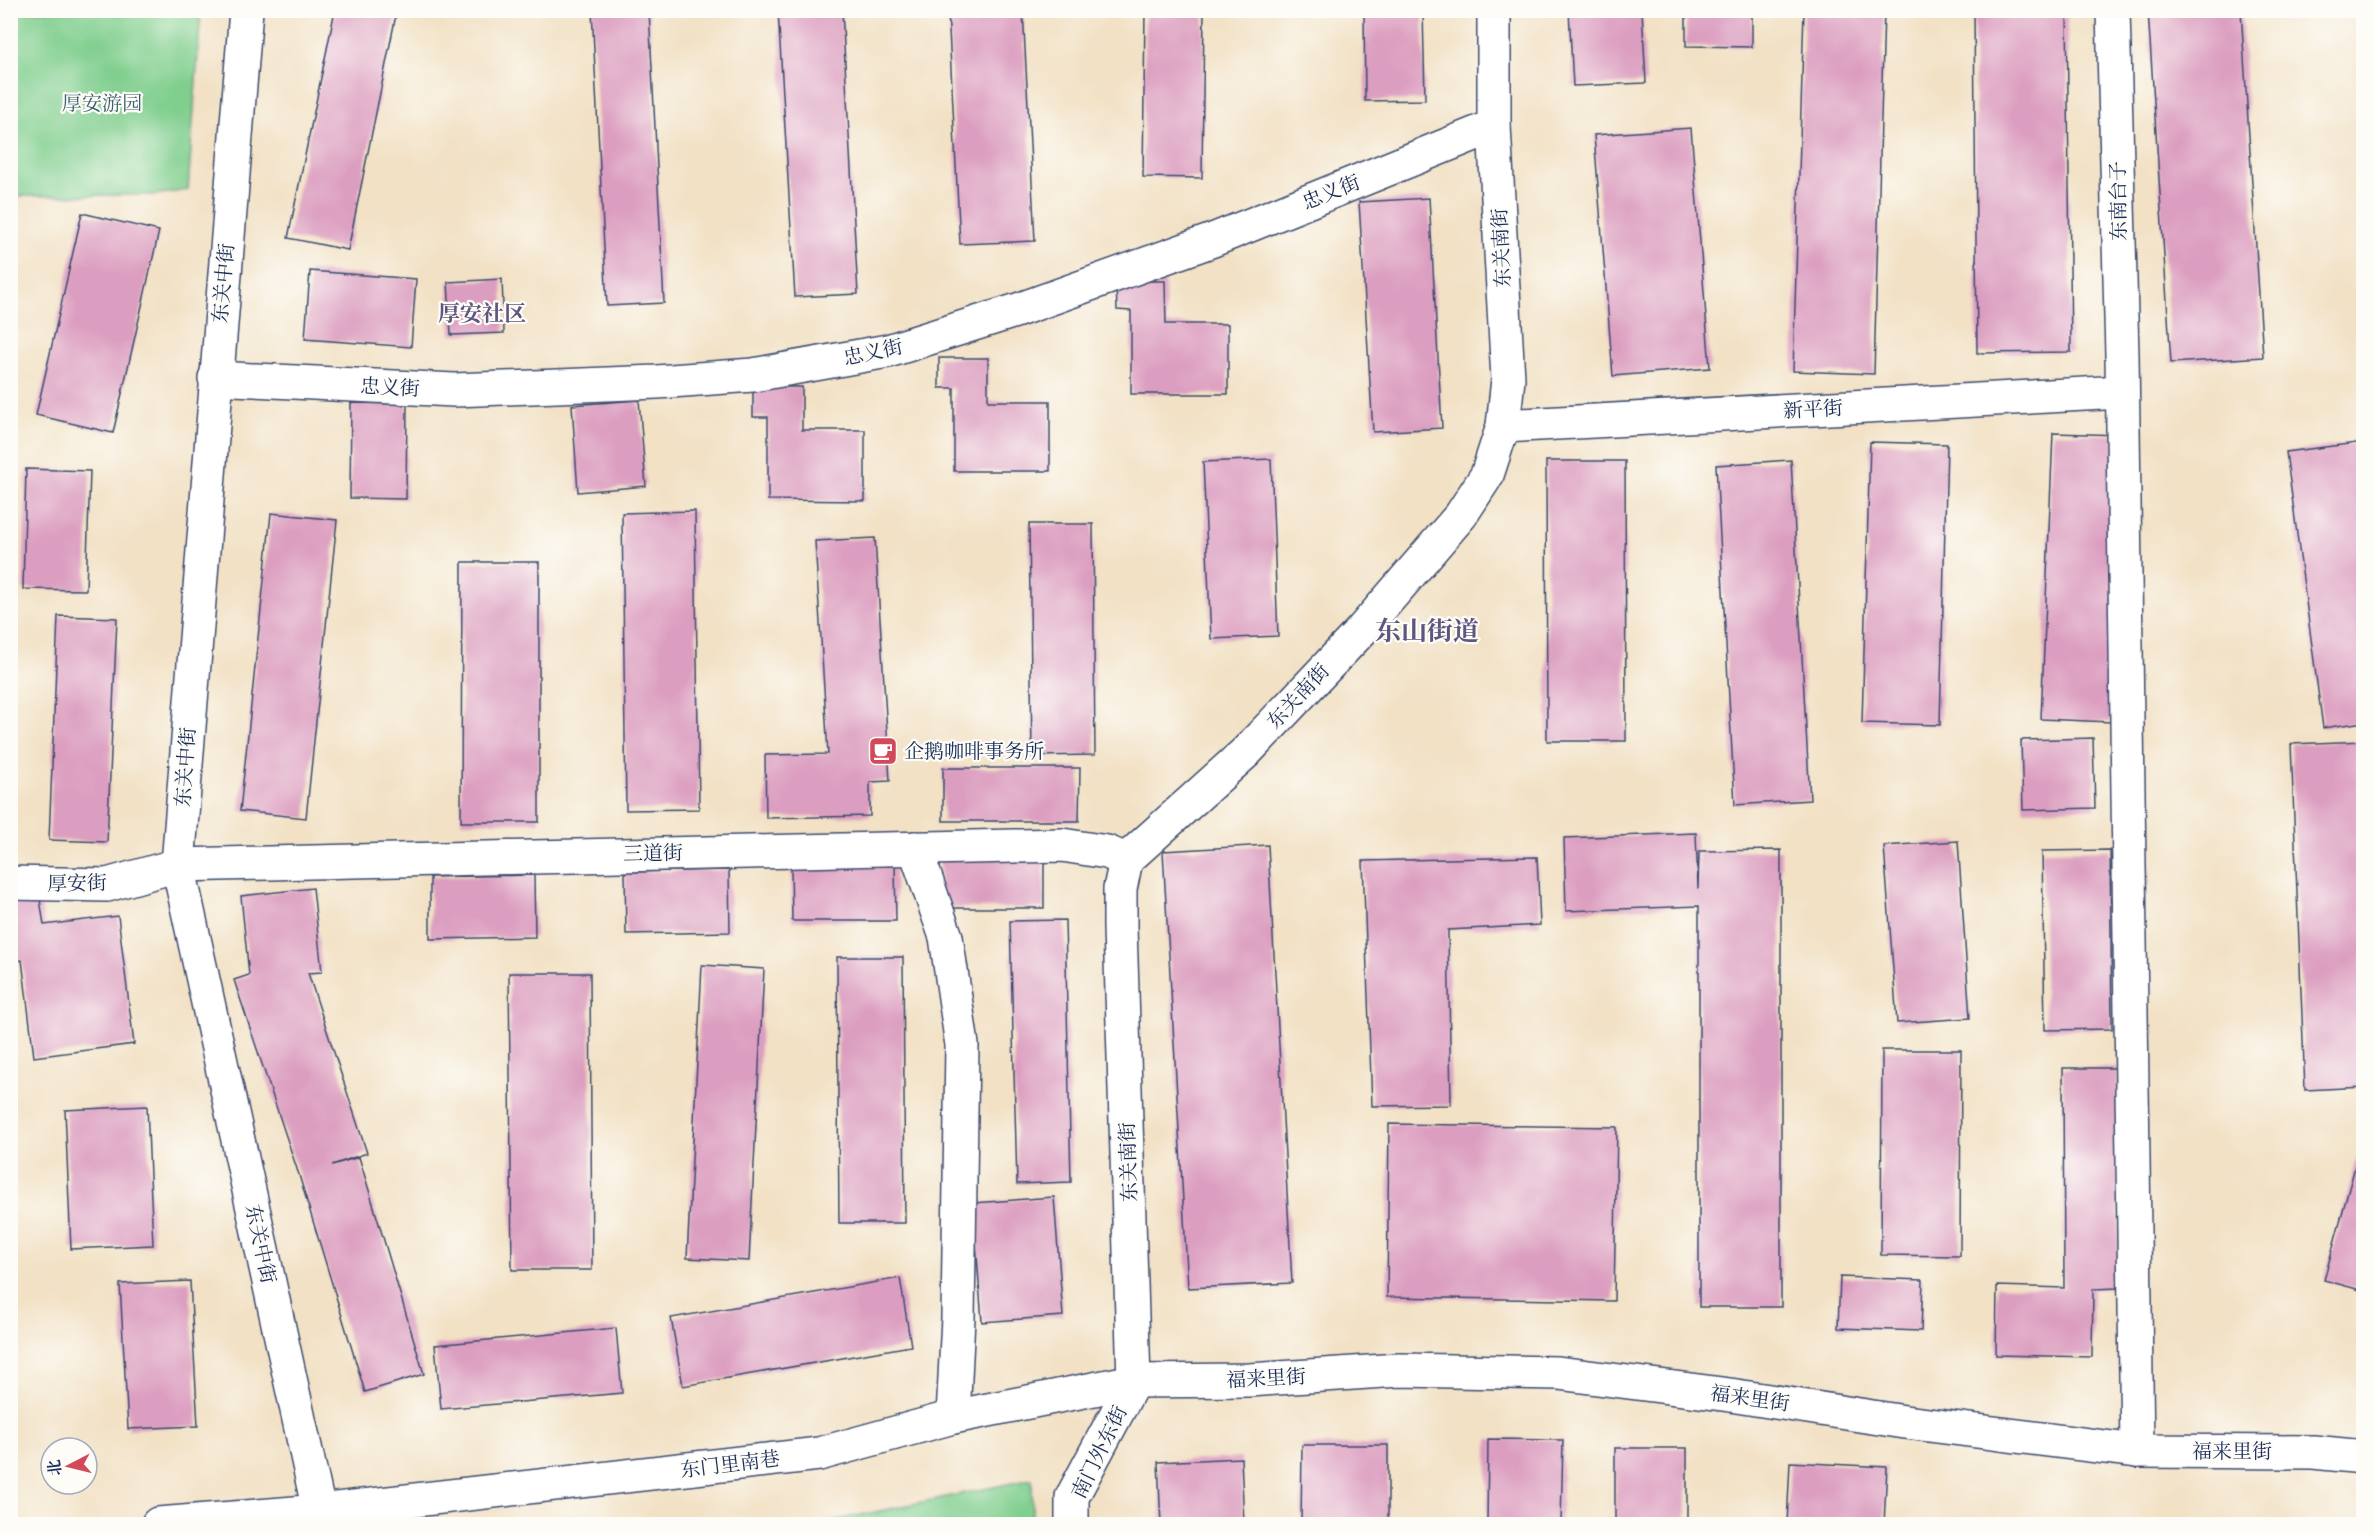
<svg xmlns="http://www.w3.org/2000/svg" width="2374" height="1535" viewBox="0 0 2374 1535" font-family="'Gentium Book Plus','Noto Serif SC',serif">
<rect width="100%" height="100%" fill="#fdfcf7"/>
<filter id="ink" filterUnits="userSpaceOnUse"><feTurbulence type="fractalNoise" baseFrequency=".0167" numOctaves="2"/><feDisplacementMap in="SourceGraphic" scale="12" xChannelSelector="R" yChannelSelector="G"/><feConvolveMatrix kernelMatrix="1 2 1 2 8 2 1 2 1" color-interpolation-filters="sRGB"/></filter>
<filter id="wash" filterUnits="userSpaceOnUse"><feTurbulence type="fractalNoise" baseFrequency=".008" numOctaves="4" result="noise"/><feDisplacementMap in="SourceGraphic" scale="24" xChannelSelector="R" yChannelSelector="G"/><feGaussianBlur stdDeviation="1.35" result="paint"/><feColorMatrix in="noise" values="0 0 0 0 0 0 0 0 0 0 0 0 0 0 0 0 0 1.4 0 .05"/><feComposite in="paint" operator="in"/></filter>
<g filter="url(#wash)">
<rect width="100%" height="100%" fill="#f2e1c5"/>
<g fill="#81cf8f" stroke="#4e7f76" stroke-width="1.5">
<path d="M10,11h191l-13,179 -34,5 -143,1z"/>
<path d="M1032,1479v45h-214z"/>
</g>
<g id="blocks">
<g fill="#dc9ec0">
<path d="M335,10h62l-49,240 -60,-12z"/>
<path d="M592,10h57l15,293 -57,3z"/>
<path d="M778,10h64l16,284 -63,3z"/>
<path d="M948,10h75l12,231 -75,3z"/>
<path d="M1145,10h59l-2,168 -59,-1z"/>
<path d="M1364,10h59l2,90 -60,1z"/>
<path d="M1569,10h73l4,73 -73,3z"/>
<path d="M1686,10h66v37l-66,-1z"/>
<path d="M1804,10h80l-10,364 -81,-3z"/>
<path d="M1974,10h93l4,342 -94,1z"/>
<path d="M2148,10h93l22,347 -92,6z"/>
<path d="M1691,128l19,240 -97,8 -19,-241z"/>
<path d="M1429,198l13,230 -69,4 -14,-230z"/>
<path d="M82,213l77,18 -46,202 -77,-18z"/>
<path d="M310,271l106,8 -5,68 -106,-8z"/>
<path d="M502,279l2,54 -53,2 -3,-53z"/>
<path d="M1116,281h49l1,43h62v70h-97v-83l-14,-1z"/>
<path d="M939,358h49v43h62v70h-96v-83h-15z"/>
<path d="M753,387h49v43h63v71l-97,-1v-83h-15z"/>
<path d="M639,400l7,86 -68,6 -6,-87z"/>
<path d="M351,403l56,1 -1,95 -56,-1z"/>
<path d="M2053,433l69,2 -11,287 -70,-3z"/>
<path d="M1870,442l77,2 -7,281 -78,-2z"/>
<path d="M2364,442v280l-41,6 -37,-276z"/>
<path d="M1271,459l7,177 -67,3 -8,-177z"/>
<path d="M1791,460l19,340 -75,5 -19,-340z"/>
<path d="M1546,461h79l1,280h-79z"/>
<path d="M26,469l64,2 -4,119 -63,-1z"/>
<path d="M695,511l4,298 -73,1 -4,-297z"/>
<path d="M271,513l66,7 -31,298 -66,-7z"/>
<path d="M1029,524h64l2,231 -63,1z"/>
<path d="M875,538l15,243 -20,1v34l-104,2 -1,-63 63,-1 -13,-213z"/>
<path d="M462,562h77v260h-78z"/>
<path d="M58,616l59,2 -10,224 -58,-2z"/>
<path d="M2093,738l2,70 -72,2 -2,-70z"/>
<path d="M2364,741v346l-59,3 -14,-346z"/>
<path d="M943,768h137l-1,53h-136z"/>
<path d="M1696,833l2,56 1,-38 82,-1v457h-82v-401l-133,5 -2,-73z"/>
<path d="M1958,841l12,177 -73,5 -13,-177z"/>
<path d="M1268,845l24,438 -104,5 -25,-437z"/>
<path d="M2110,850l2,179 -67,1 -3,-179z"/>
<path d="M1537,857l3,68 -92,5 3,175 -79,1 -9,-245z"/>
<rect x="940" y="858" width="104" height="50"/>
<path d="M895,866l1,55h-104l-1,-54z"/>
<path d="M729,870l1,62 -104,2 -1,-62z"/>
<path d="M534,875l1,62 -105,2v-62z"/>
<path d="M313,888l9,84 -14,1 59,180 -35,12 27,-8 65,217 -59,18 -66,-217 -65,-195 15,-5 -8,-79z"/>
<path d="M39,893l5,32 74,-9 16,128 -100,13 -12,-97 -12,2v-64z"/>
<path d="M1065,920l6,262 -54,2 -7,-263z"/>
<path d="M837,957h66l2,266h-66z"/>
<path d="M702,965l62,4 -15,292 -62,-3z"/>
<path d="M509,973h81l2,297h-80z"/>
<path d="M1882,1050h79l-1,206 -79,-1z"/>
<path d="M2063,1068h55l1,220 -26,1 -1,68 -96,-2 1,-69 67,2z"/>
<path d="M147,1106l6,139 -82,4 -6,-139z"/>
<path d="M1389,1124l228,3 -3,174 -227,-4z"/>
<path d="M2363,1137h1v154l-40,-11z"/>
<path d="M1054,1197l9,119 -81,6 -9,-119z"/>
<path d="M1840,1277l83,3 -2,51 -83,-3z"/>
<path d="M900,1278l11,68 -228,40 -12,-68z"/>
<path d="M190,1281l8,145 -70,3 -8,-145z"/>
<path d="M616,1328l6,65 -181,16 -6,-64z"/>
<path d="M1488,1439l75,1 -2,84h-74z"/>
<path d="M1302,1445h86v79h-87z"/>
<rect x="1615" y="1448" width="72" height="76"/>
<path d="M1241,1458l3,66h-83l-3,-62z"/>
<path d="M1790,1462l97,5 -3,57h-97z"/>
<rect x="1986" y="1522" width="61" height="2"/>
</g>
</g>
</g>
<g filter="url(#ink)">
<use href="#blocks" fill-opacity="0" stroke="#3b4a6d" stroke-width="1.5"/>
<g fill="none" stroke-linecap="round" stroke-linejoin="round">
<g stroke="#3b4a6d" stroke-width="36">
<g id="minor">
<path d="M246,10l-68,855 141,646"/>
<path d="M2113,10l9,345 15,1096"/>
<path d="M215,378l239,12 203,-8 96,-7 135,-24 127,-40 198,-71 281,-114"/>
<path d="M1503,426l619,-34"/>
<path d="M915,848l31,89 16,108 -4,273 -5,99"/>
<path d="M10,883l97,2 71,-20 884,-20 45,7 19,8"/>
<path d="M158,1524l161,-13 500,-57 134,-37 181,-36 115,-1 150,-10 159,3 172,22 175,27 232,29 176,1 51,5"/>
<path d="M1072,1524v-27l62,-116 -14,-454v-38l6,-29 120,-108 115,-121 100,-116 26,-40 16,-49 5,-47 -14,-253v-116"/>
</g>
</g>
<use href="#minor" stroke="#fff" stroke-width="33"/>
</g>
</g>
<defs>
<g id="cafe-square" transform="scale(1.5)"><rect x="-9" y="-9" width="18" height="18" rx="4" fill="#d1495b" stroke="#fdfcf7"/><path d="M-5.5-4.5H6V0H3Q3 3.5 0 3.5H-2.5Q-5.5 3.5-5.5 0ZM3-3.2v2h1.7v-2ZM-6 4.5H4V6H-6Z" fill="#fff"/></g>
</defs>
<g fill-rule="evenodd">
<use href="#cafe-square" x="883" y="751"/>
</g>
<g text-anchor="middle" stroke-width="4.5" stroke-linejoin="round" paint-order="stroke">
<g font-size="20" fill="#3a5f6d" stroke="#fdfcf7">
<text x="102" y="110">厚安游园</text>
</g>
<g font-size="20" fill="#1b2f5e" stroke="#fdfcf7">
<text transform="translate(1331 192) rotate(-22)" y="7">忠义街</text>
<text transform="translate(2118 201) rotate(-91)" y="7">东南台子</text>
<text transform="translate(1501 248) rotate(-93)" y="7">东关南街</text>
<text transform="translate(223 283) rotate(-85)" y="7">东关中街</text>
<text transform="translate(873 352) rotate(-12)" y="7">忠义街</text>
<text transform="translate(390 387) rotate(3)" y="7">忠义街</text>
<text transform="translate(1813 409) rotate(-3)" y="7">新平街</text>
<text transform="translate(1298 696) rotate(-47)" y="7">东关南街</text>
<text transform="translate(185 767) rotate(-86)" y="7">东关中街</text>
<text transform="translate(653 853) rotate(-1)" y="7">三道街</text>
<text transform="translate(77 883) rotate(-1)" y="7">厚安街</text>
<text transform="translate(1128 1162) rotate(-92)" y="7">东关南街</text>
<text transform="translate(261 1244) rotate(78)" y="7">东关中街</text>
<text transform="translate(1266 1378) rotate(-3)" y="7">福来里街</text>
<text transform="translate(1750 1398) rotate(8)" y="7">福来里街</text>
<text x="2232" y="1458">福来里街</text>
<text transform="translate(1099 1452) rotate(-64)" y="7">南门外东街</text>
<text transform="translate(730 1464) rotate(-7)" y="7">东门里南巷</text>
</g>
<g font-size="20" fill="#1b2f5e" stroke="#fdfcf7" text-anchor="start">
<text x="904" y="758">企鹅咖啡事务所</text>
</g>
<g font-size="22" font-weight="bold" fill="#5f5680" stroke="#fdfcf7">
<text x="482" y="321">厚安社区</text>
</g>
<g font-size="26" font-weight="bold" fill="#5f5680" stroke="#fdfcf7">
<text x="1427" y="640">东山街道</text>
</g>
</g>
<rect width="2374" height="1535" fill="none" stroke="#fdfcf7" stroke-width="36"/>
<g transform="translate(69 1466) rotate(263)"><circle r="28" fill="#fdfcf7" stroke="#a3aaba" stroke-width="1.5"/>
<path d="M0-4.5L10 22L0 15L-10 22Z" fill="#d1495b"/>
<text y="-9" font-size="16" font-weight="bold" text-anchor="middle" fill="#1b2f5e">北</text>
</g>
</svg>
